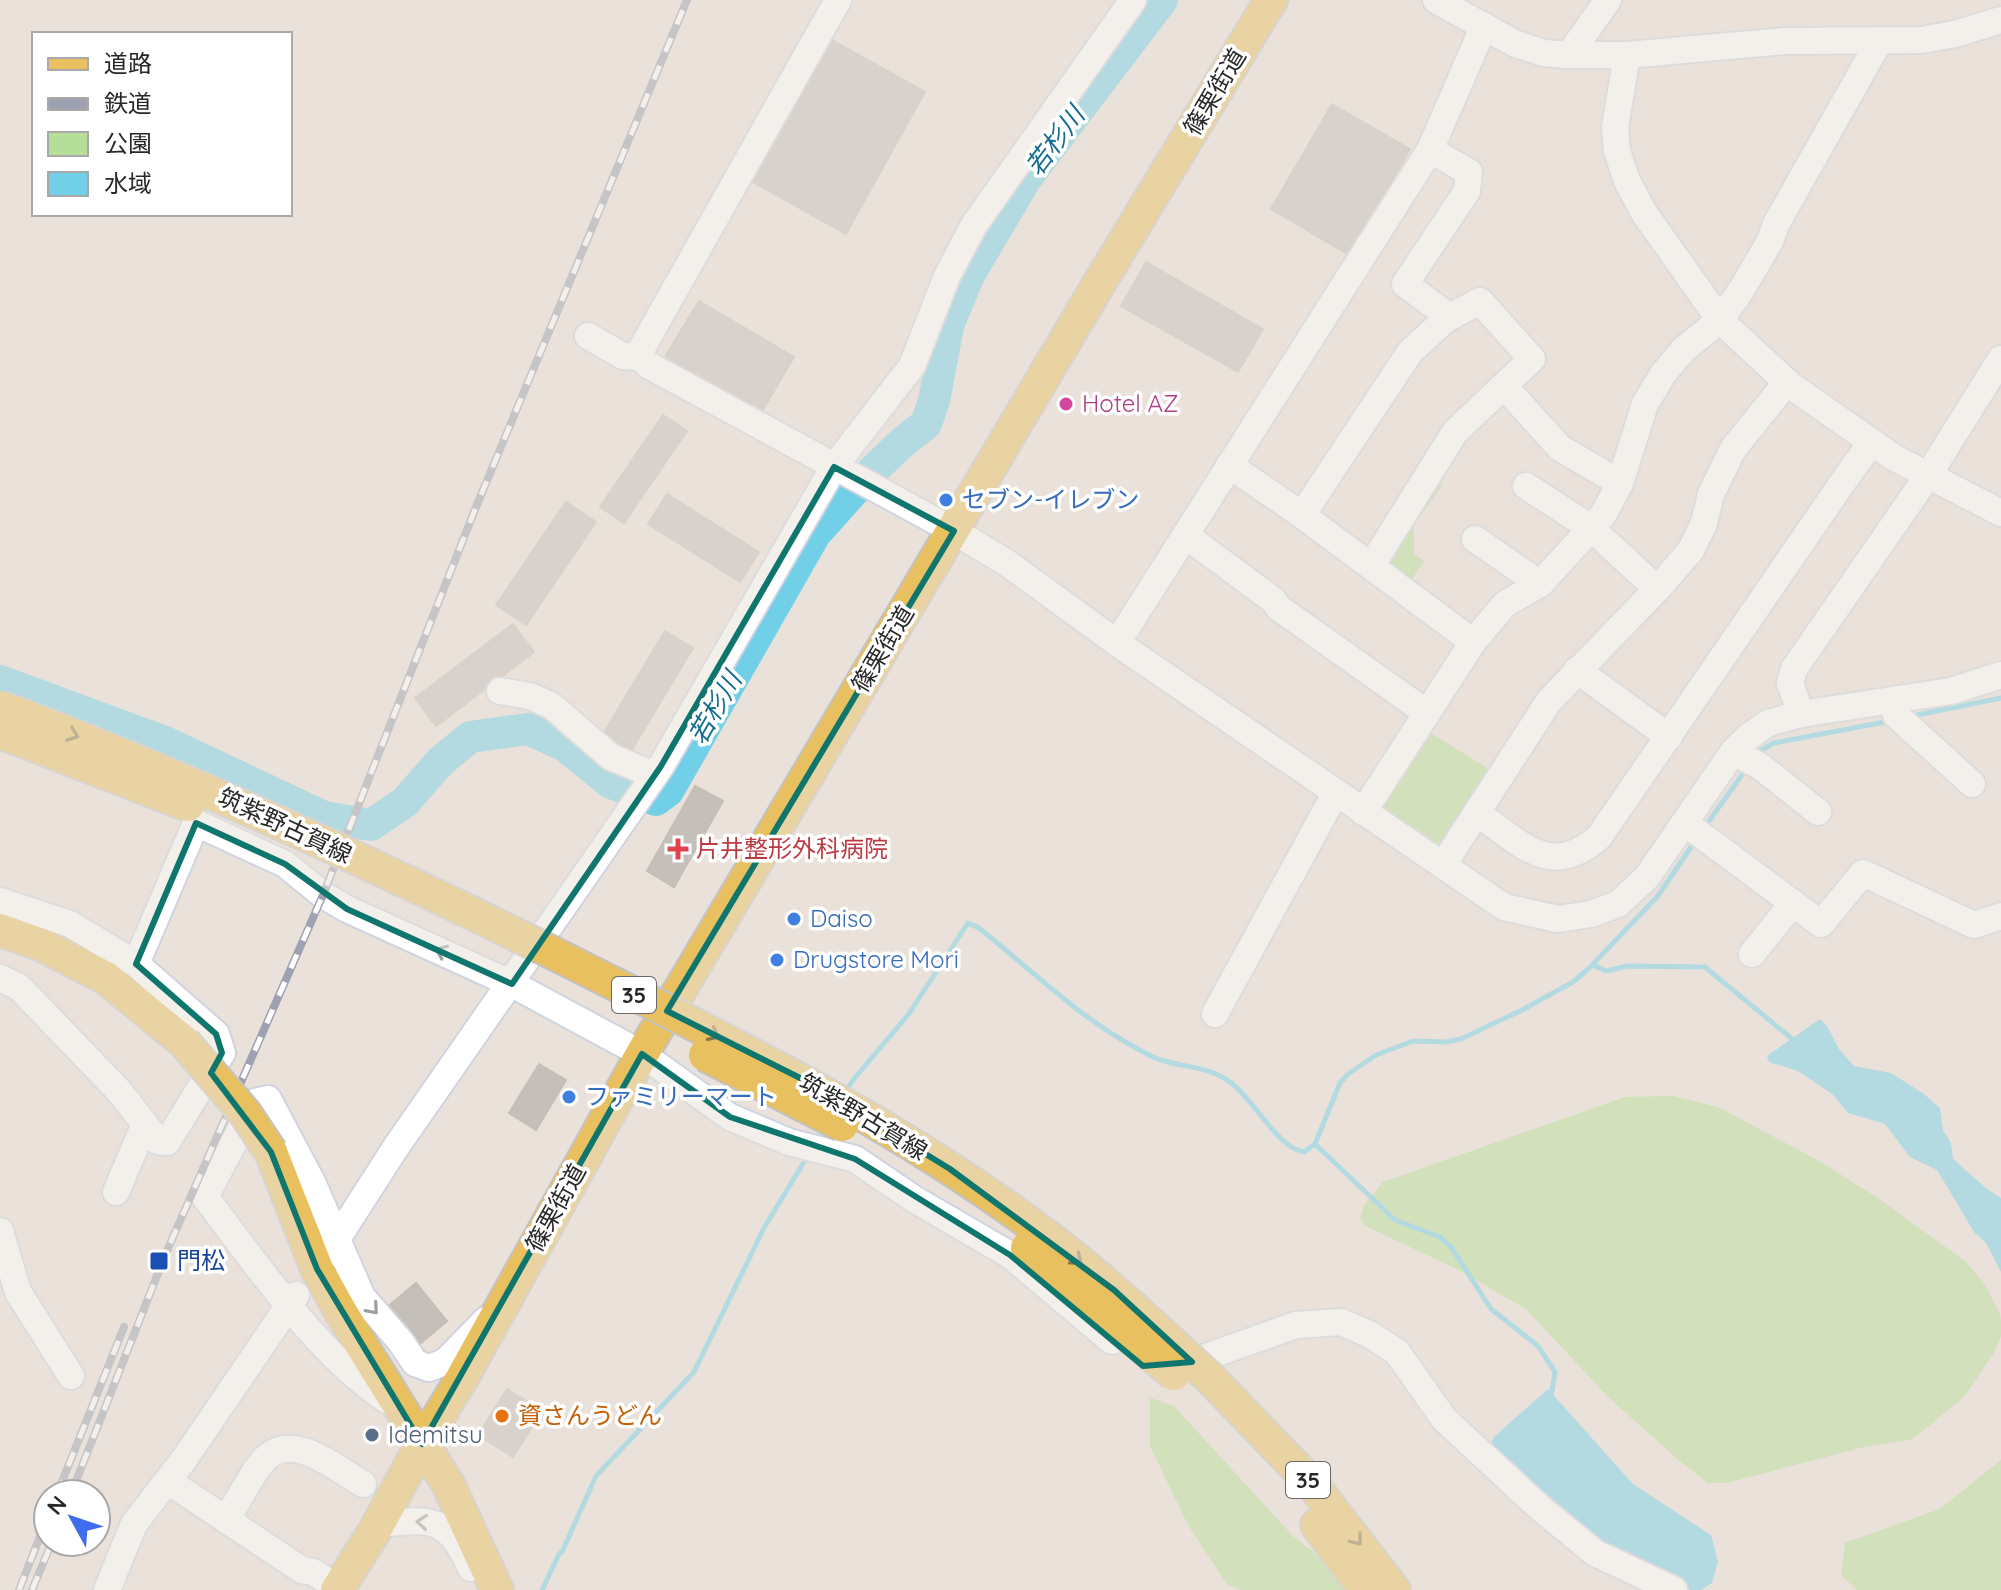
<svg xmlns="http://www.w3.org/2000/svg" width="2001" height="1590" viewBox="0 0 2001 1590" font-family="Quicksand,'Noto Sans JP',sans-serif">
<rect width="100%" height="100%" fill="#eae2da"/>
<g fill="#b5de98">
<path d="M1432,478l11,6 -29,41v29l10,7 -14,21 -28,-21z"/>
<path d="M1428,731l67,42 -50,77 -65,-42z"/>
<path d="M1673,1096l45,11 103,55 60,38 85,62 18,21 16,31 1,9v13l-6,15 -30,45 -52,43 -49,8 -137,36h-19l-26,-20 -73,-65 -83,-89 -69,-40 -92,-43 -5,-7 4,-14 19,-23 242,-85z"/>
<path d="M1150,1398l23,7 120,131 69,54h-121l-14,-6 -39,-59 -38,-79z"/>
<path d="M2001,1460v130h-144l-16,-15 4,-32 95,-34z"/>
</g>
<g fill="#71d0e8">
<path d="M1820,1019l7,7 12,23 15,17 37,7 33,21 16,14 3,22 8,13 2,16 34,30 14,9v74l-15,-29 -12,-11 -37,-62 -27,-13 -25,-33 -37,-11 -16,-19 -34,-23 -29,-9 -2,-6z"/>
<path d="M1548,1389l85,95 78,51 7,27 -6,21 -11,7h-11l-82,-39 -122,-97 8,-17z"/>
</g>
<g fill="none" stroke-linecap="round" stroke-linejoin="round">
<g stroke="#71d0e8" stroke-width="5">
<path d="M1912,716l89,-18"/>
<path d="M1755,757l5,-6 14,-8 116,-22"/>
<path d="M1704,828l43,-60"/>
<path d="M1593,964l64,-67 39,-57"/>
<path d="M845,1093l8,-13 55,-65 60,-92 11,5c49,39 95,85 150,116 10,5 21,13 32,16 25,8 47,6 69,22 24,17 47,66 74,70l11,-8 25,-61 8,-9 28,-19 37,-14 33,1 15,-3 61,-29 51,-28 20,-17 13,6 22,-5 77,1 92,76"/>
<path d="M1315,1144l80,76 45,17 11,10 40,62 47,37 17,26 -4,25"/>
<path d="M542,1590l17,-36 3,-2 34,-76 98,-104 70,-144 43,-71"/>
</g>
<path stroke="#71d0e8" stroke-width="32" d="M0,681l165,61 159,75 47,8 34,-23 35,-40 30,-25 58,-8 37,17 46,37 45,17 12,-9 147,-257 52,-58 37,-35 22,-17 8,-23 14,-75 21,-51 56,-95 137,-180"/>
</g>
<g fill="#c5bfba" stroke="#c5beb4" stroke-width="2">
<path d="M830,39l95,53 -79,142 -95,-53z"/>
<path d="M1332,104l78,45 -61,106 -78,-46z"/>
<path d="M1146,262l117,67 -25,43 -117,-66z"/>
<path d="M699,301l95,56 -35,59 -96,-56z"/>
<path d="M663,415l24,16 -63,92 -24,-16z"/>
<path d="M667,494l92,58 -19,30 -92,-58z"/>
<path d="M566,502l30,20 -70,103 -30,-20z"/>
<path d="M513,624l21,28 -98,74 -21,-28z"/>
<path d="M665,631l28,17 -62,103 -28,-17z"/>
<path d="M695,786l28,15 -49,86 -27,-16z"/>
<path d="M539,1064l27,16 -30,50 -27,-17z"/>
<path d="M416,1283l31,38 -31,26 -31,-38z"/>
<path d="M507,1389l35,22 -29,46 -35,-22z"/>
</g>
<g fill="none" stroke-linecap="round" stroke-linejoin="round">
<g stroke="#cfd4e0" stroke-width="30">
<g id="minor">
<path d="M1436,0l80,44 28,9 25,2h58l158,-14 136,-1 34,-6 46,-14"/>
<path d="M1569,55l39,-55"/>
<path d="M1627,55l-12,72 2,24 10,30 17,32 76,107 70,65 103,72 108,56"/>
<path d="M1430,150l39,22 -2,19 -62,93 35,26 6,9"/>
<path d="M588,336l35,20 18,1 7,8 306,166 53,32 110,80 387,264 54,12 33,-5 27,-10 29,-27 86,-125 15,-15 20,-14 33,-9 150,-23 50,-16"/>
<path d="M641,357l2,-11 195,-346"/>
<path d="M1504,386l56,62 60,35"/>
<path d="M1229,465l73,50 171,127"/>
<path d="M1526,486l65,42 66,61"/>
<path d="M1302,515l108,-163 36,-33 34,-18 52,58 -77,73 -84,134"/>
<path d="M1185,535l88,65 6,8 148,105"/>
<path d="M1475,539l65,45"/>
<path d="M1117,643l313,-493 54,-124"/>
<path d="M1577,670l92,67"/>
<path d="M500,691l30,5 22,10 59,51 43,18"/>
<path d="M1892,700l4,15 76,69"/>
<path d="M1801,714l-11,-31 4,-14 135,-195 72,-115"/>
<path d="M1733,752l27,14 58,46"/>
<path d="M1363,812l110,-170 32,-38 35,-20 63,-69 17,-32 25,-79 18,-30 20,-24 37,-30 22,-31 28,-48 6,-17 104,-184"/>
<path d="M1477,813c44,30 73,67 122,24l246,-358 27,-37"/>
<path d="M1685,823l136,101 42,-51 111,52 27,-9"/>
<path d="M1443,865l106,-164 111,-115 31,-36 13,-27 7,-29 22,-45 54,-67"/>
<path d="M0,901l70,23 66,40 80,70 6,19 -55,89 -9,-1 -39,-50 -100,-104 -19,-9"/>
<path d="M1752,954l41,-51"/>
<path d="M136,964l60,-141 89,41 38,31 24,14 165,75 130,70 88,63 59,25 66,17 59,40 96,56 102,86"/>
<path d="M1215,1014l120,-220"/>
<path d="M116,1192l29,-68"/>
<path d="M0,1231l18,61 53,84"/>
<path d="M326,1256l70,-109 265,-381 173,-299 78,-101 35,-90 27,-51 159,-225"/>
<path d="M1178,1367l118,-42 45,-3 28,12 28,18 47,67 95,88 56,46 79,37"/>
<path d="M400,1408c-77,-44 -141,-141 -195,-211l50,-95 13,-3 44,83 50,115 39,45 14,21 14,5 16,-6 41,-42"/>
<path d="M168,1481l134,89 11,2 26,16"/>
<path d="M226,1520c12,-18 26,-49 41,-63 28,-25 71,13 96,27"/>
<path d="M378,1524c53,-5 69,-9 93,44"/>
<path d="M107,1590l27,-66 51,-66 111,-163"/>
</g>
</g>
<g stroke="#c3c3c3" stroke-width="36">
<g id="major">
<path d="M0,930l42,15 64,33 78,64"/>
<path d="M271,1152l46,117 25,45 106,170 49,106"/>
<path d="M1211,1379l101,105 82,106"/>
<path d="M1317,1525l49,65"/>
<path d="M337,1590l37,-58 48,-88 40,-66 180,-324 458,-772 171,-282"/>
</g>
</g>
<use href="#minor" stroke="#fff" stroke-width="26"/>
<use href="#major" stroke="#e9c060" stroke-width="32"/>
<g stroke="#9da1b1" stroke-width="8">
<g id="rail">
<path d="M57,1494l67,-167"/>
<path d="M71,1494l95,-241 157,-358 153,-388 211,-507"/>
<path d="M19,1590l29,-74"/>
<path d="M32,1590l20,-48"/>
</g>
</g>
<use href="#rail" stroke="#fff" stroke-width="5" stroke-dasharray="15" stroke-linecap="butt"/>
<g stroke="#c3c3c3" stroke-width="36" stroke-linecap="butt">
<g id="major-bridge">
<path d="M0,707c194,73 383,161 569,254 162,82 320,158 467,267 63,46 118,99 175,151"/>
<path d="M0,732l188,73"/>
<path d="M184,1042l61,71 26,39"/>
<path d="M705,1055l137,70"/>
<path d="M1027,1248l147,126"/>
</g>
</g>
<use href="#major-bridge" stroke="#e9c060" stroke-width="32"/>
</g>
<defs><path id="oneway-chevron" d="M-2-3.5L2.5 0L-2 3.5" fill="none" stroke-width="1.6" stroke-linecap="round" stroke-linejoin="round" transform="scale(2)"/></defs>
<g stroke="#887444">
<use href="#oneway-chevron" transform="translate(73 735) rotate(21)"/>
<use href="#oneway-chevron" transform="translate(714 1035) rotate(27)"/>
<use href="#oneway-chevron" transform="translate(1077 1260) rotate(39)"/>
<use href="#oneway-chevron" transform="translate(1357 1540) rotate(51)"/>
</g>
<g stroke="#9e9e9e">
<use href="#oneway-chevron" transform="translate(441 951) rotate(-156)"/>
<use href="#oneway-chevron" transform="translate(373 1309) rotate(49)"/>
<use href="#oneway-chevron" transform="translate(422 1522) rotate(-175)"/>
</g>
<path d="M0 0H2001V1590H0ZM834,467l120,64 -287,480 143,72 140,86 164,121 78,72 -49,4 -133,-111 -155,-96 -125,-42 -88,-63 -220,390 -105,-175 -46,-117 -60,-79 11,-20 -6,-19 -80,-70 60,-141 89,41 62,45 165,75 149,-218z" fill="#eae2da" fill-opacity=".55" fill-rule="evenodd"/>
<path fill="none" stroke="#0f766e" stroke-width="6" stroke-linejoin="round" d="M834,467l120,64 -287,480 143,72 140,86 164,121 78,72 -49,4 -133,-111 -155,-96 -125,-42 -88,-63 -220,390 -105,-175 -46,-117 -60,-79 11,-20 -6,-19 -80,-70 60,-141 89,41 62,45 165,75 149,-218z"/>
<circle fill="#d1479c" stroke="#fff" stroke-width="3" cx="1066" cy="404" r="8"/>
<g fill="#3f7fe0" stroke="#fff" stroke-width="3">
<circle cx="946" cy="500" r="8"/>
<circle cx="794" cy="919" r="8"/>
<circle cx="777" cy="960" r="8"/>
<circle cx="569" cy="1097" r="8"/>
</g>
<path fill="#e0444e" stroke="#fff" stroke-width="3" d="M674 837h8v8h8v8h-8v8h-8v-8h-8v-8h8z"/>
<rect fill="#1a4fb4" stroke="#fff" stroke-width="3" x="149" y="1251" width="20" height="20" rx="4"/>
<circle fill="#e8710a" stroke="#fff" stroke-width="3" cx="502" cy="1416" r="8"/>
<circle fill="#5c6f8a" stroke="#fff" stroke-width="3" cx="372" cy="1435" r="8"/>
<g text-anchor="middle" stroke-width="7" stroke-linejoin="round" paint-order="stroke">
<g fill="#fff" stroke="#686868" stroke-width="2">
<rect x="612" y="977" width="44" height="36" rx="6"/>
<rect x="1286" y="1462" width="44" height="36" rx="6"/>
</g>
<g font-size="22" font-weight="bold" fill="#282828">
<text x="634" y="1003">35</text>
<text x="1308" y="1488">35</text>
</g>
<g font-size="24" fill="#282828" stroke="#fff">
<text transform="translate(1215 92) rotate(-59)" y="8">篠栗街道</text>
<text transform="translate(883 649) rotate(-59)" y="8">篠栗街道</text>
<text transform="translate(285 826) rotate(25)" y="8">筑紫野古賀線</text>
<text transform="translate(863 1117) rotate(31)" y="8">筑紫野古賀線</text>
<text transform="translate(556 1208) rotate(-61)" y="8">篠栗街道</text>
</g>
<g font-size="24" fill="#b23c85" stroke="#fff" text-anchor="start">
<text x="1082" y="412">Hotel AZ</text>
</g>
<g font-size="24" fill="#366cbe" stroke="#fff" text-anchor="start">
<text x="962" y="508">セブン-イレブン</text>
<text x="810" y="927">Daiso</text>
<text x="793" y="968">Drugstore Mori</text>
<text x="585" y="1105">ファミリーマート</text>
</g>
<g font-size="24" fill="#be3a42" stroke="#fff" text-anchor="start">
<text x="696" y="857">片井整形外科病院</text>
</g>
<g font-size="24" fill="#164399" stroke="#fff" text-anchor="start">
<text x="177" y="1269">門松</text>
</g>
<g font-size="24" fill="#c56008" stroke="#fff" text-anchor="start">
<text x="518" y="1424">資さんうどん</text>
</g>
<g font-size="24" fill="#4e5e75" stroke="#fff" text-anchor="start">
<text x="388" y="1443">Idemitsu</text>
</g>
<g font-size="26" font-style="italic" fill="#146d90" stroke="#fff">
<text transform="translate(1055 141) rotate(-53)" y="9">若杉川</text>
<text transform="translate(715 708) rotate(-60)" y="9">若杉川</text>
</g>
</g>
<rect x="32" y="32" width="260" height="184" fill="#ffffff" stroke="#a9a9a9" stroke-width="2"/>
<rect x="48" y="58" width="40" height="12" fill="#e9c060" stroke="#a9a9a9" stroke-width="2"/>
<text x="104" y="72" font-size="24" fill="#282828">道路</text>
<rect x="48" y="98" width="40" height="12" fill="#9da1b1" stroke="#a9a9a9" stroke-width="2"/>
<text x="104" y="112" font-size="24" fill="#282828">鉄道</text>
<rect x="48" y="132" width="40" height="24" fill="#b5de98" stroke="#a9a9a9" stroke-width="2"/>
<text x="104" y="152" font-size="24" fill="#282828">公園</text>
<rect x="48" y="172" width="40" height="24" fill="#71d0e8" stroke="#a9a9a9" stroke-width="2"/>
<text x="104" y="192" font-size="24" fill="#282828">水域</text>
<g transform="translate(72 1518) rotate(310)"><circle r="38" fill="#ffffff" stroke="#a9a9a9" stroke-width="2"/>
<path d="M0-6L14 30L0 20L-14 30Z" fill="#406cf0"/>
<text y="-12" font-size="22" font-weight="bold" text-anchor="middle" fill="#282828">N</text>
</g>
</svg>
